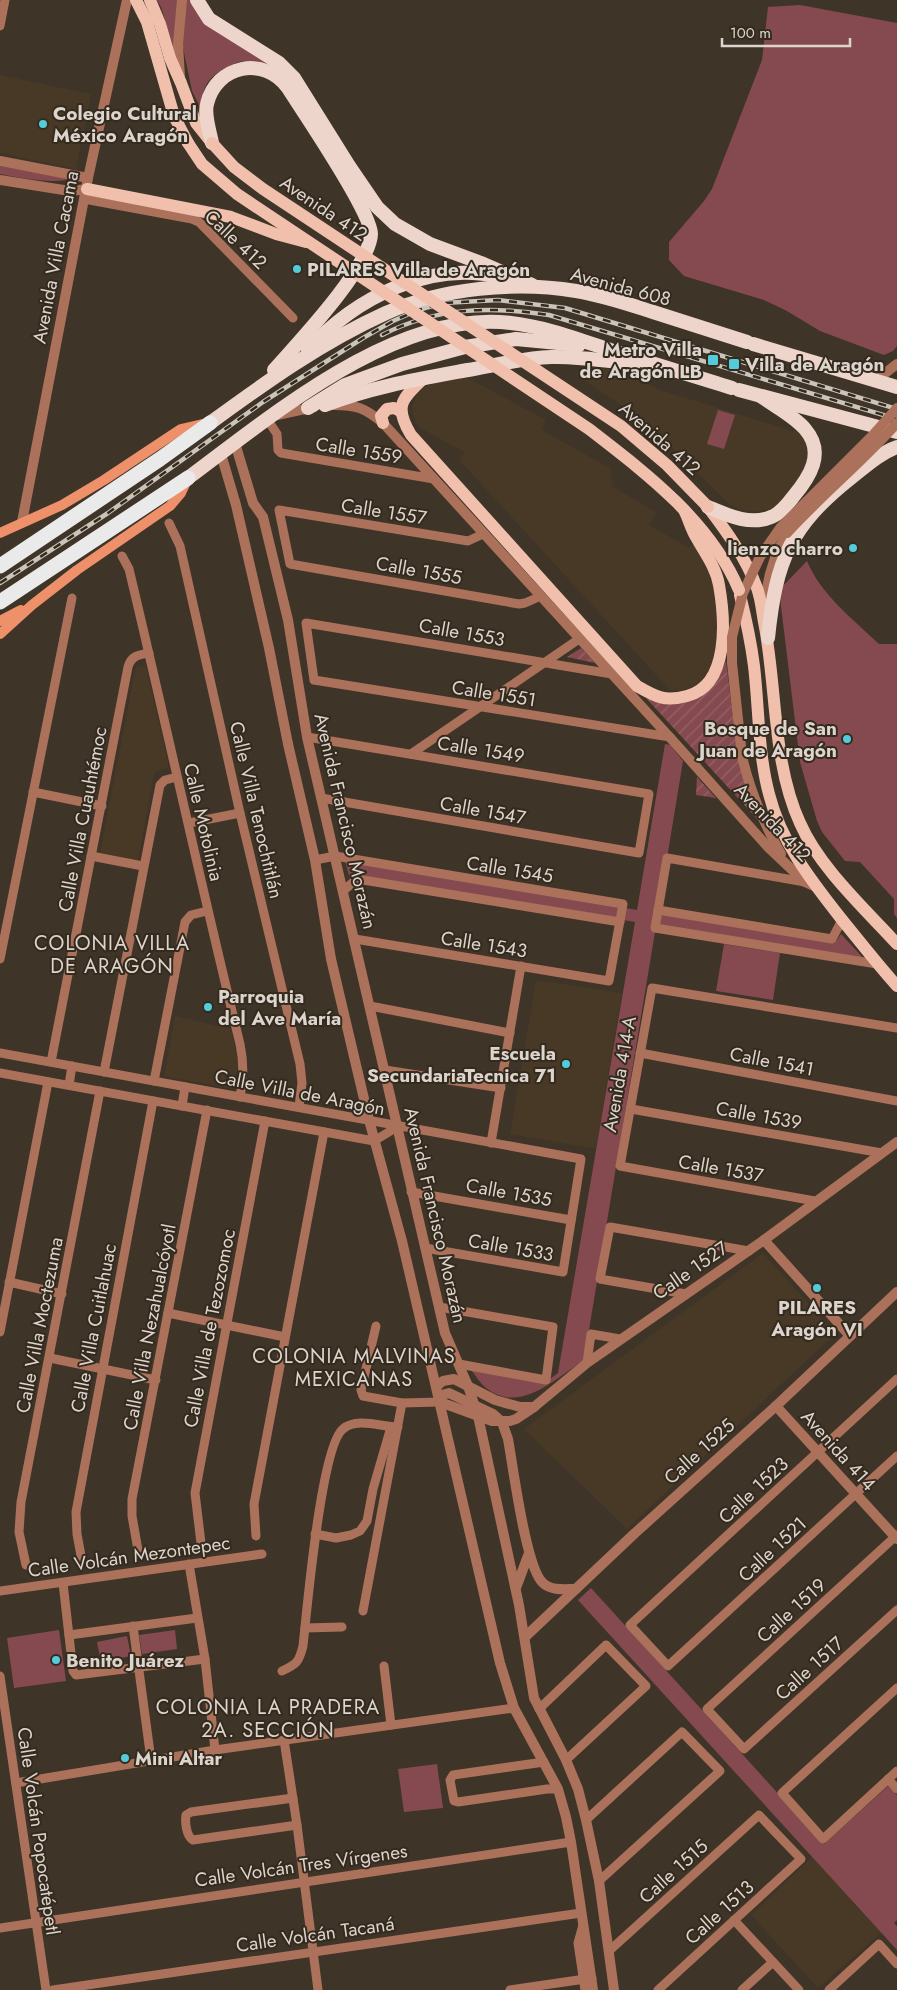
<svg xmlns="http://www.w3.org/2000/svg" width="897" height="1990" viewBox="0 0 897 1990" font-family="Jost,sans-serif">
<defs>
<pattern id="garden-furrows" width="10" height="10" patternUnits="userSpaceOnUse" patternTransform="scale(1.25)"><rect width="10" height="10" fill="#854a4f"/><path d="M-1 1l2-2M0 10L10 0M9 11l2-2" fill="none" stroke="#966367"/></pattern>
</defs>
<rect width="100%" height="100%" fill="#3f3428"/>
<g fill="#483927">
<path d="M0,75l91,19 -15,75 -76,-16z"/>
<path d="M587,366l31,5 24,9 15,9 149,46 4,12 -3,23 -23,31 -14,8 -17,3 -12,-2 -12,-6 -82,-81 -72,-49z"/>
<path d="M468,378l78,42 -4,10 69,39 1,17 44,26 -7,13 40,23 4,-4 12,14 8,23 3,32v44l-5,12 -13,15 -16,6h-12l-210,-229 4,-9 -45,-25 -6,-12 -1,-9 5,-12 6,-6 22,-9z"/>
<path d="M136,666l10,1 23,101 -13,3 -2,3 -16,86 -38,-7z"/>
<path d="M536,980l86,13 -26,156 -86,-15z"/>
<path d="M175,1016l56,13 7,33 -4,27 -70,-13z"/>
<path d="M763,1253l72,81 -208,195 -103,-100z"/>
<path d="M812,1857l69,76 -63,55 -67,-73z"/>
</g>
<g fill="#854a4f">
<path d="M157,0h21l-3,53 -14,-46z"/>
<path d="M186,0h5l48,44 44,31c-11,-6 -24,-13 -37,-14 -6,0 -13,3 -19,6 -20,11 -23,18 -27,40l-8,-16 -10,-48z"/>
<path d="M800,5l97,18v323l-4,5 -9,4 -64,-24 -33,-20 -23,-11 -80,-24 -15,-16v-18l35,-41 8,-12 50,-129 6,-53z"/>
<path d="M0,166l59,10 8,4c-21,3 -46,-2 -67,-6z"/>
<path d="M718,410l17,5 -11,34 -17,-5z"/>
<path d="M807,561c14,34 46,58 72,83h18v274l-3,-4v-15l-34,-37 -15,-1 -23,-29 -5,-11 -17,-59 -21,-172z"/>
<path d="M665,744l5,1 13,16 -25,152 174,30 5,-3 4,-6 24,26 -209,-34 -72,434c-28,18 -65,56 -99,27 -6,-5 -10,-13 -15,-18l76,13 12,-9 77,-451 -277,-46 -8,3 -5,-18 292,49z"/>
<path d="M724,944l56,9 -7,47 -57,-9z"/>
<path d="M591,1588l233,256 64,-58 9,9v125l-3,3 3,3v24l-319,-350z"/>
<path d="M59,1630l7,51 -52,7 -7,-50z"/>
<path d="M175,1630l2,19 -35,5 -3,-19z"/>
<path d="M127,1636l4,20 -30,6 -4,-20z"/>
<path d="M437,1764l6,44 -39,4 -6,-43z"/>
</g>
<g fill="url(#garden-furrows)">
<path d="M581,648l14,15 -28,-6z"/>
<path d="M726,661l12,96 8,33 13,31 -113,-123 19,4 51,-21z"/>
<path d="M697,777l19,21 -20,-3z"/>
</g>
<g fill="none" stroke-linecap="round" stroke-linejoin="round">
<g stroke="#ac715a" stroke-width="9">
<path d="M0,26l5,-26"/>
<path d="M84,199l108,20 7,3 94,96"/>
<path d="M267,419l10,15 1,16 3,3 153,26"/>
<path d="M169,523l11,23 60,267 60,251 2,19 -3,24"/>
<path d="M483,534l-15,7 -189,-31 11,54 229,40 6,-1 16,-7"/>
<path d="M122,556l7,13c38,159 72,317 111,475 4,19 4,34 0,53"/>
<path d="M612,674l-306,-51 8,57 356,57"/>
<path d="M307,737l342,57 -10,59 -318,-55"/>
<path d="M411,754l168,-115"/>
<path d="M33,792l69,14"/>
<path d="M189,823l51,-10"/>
<path d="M91,856l52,10"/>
<path d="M315,860l20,-4 288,48 -14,77 -254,-42"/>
<path d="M805,882l-138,-24 -12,70 222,36"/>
<path d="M343,891l14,-12 263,43"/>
<path d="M658,910l174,29 10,-19"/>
<path d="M0,959l72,-361"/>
<path d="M370,1006l140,27"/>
<path d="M0,1053l581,106 -18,113 -138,-24"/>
<path d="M640,1053l257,48"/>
<path d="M51,1062l77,-395c3,-11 10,-12 21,-14"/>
<path d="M385,1070l116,18"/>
<path d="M104,1072l56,-287 5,-5 12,-3"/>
<path d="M0,1073l374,68 23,-14"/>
<path d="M154,1081l31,-159 6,-7 16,-4"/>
<path d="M69,1085l3,-19"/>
<path d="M182,1106l3,-19"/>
<path d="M631,1109l251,44"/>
<path d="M491,1143l30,-177"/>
<path d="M411,1192l160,28"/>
<path d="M815,1201l-195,-35 32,-178 245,40"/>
<path d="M9,1282l53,12"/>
<path d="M686,1294l-86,-15 10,-52 139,24"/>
<path d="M439,1307l114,20 -7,53 -87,-16"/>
<path d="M168,1313l117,24"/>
<path d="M376,1326l-15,64 2,6 39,7 38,-1"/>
<path d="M0,1332l48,-250"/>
<path d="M50,1358l106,22"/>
<path d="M587,1363l4,-29 29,5"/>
<path d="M897,1379l-267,246 38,41 229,-210"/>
<path d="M315,1534l21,4 15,-3 9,-4 7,-10 6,-32 18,-62"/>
<path d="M897,1535l-190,174 37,40 153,-139"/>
<path d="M256,1536l-2,-32 70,-372"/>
<path d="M201,1543l-6,-50 70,-372"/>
<path d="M138,1550l-6,-34v-17l75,-389"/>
<path d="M82,1561l-5,-27 -1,-22 77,-411"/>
<path d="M189,1564l16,95 10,91"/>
<path d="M26,1565l-7,-33 2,-30 79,-411"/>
<path d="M63,1583l10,88 3,4 129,-16"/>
<path d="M0,1591l262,-37"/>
<path d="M363,1611l39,-208"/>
<path d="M133,1626l18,134"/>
<path d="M305,1628l37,-1"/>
<path d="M69,1635l128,-17"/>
<path d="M384,1666l7,59"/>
<path d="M282,1671c15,-7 17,-9 21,-25 4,-36 18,-200 40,-217 14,-12 39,-2 55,-2"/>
<path d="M0,1676l46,314"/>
<path d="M897,1688l-115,105 41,46 74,-68"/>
<path d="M539,1709l67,-64 40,41 -80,74"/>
<path d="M284,1740l13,85 21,165"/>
<path d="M544,1762l-91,13 -3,5 4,21 4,1 89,-13h11"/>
<path d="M888,1779l9,10"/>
<path d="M16,1783l199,-33 299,-42"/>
<path d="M293,1798l-102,14 -5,3c-1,7 0,21 7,25l104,-15"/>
<path d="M586,1820l96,-88 38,39 -121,110"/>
<path d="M734,1920l65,70"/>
<path d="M583,1925l-5,18 7,47"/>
<path d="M0,1928l571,-86"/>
<path d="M609,1951l150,-136 42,44 -143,131"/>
<path d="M53,1990l528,-77"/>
<path d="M510,1990l82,-12"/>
<path d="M742,1990l31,-28"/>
<path d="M829,1990l50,-46 18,20"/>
</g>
<g stroke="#ac715a" stroke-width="10">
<path d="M180,77l-2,-33 4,-44"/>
<path d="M0,161l88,17"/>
<path d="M0,180l70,11 17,-2"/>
<path d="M875,381l22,-17"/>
<path d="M334,405c23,0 31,3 49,18l291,319 93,104 38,36 11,5"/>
<path d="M277,415l37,-8"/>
<path d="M235,443l18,60 10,14 25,103 19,117 138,596 23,53 10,30 41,189 15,93 32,62 12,29 8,31 13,61 15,109"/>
<path d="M221,454l15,51 33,143 19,96 27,116 16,99 38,161 33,121 98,422 14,45 44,81 8,28 5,25 22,148"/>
<path d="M22,522l66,-344 39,-178"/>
<path d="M765,608c1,-28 8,-51 22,-75"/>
<path d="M742,756c8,36 21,66 39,98"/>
<path d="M764,1240l86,96"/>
<path d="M437,1386l6,-5 11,-2 41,21 25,7h14"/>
<path d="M438,1396l11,-3 44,21 9,8 6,17c5,27 18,130 35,144 8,8 23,6 33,6"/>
<path d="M440,1402l52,19h18l6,-2 18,-12 53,-44 177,-123 133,-98"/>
<path d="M776,1406l121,133"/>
<path d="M516,1588l13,-35"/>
<path d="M525,1637l109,-103 142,-128 121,-114"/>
</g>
<g stroke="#ee906a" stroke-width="10">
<path d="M0,533l62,-28 42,-25 77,-51 26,-6"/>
<path d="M0,621l21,-11"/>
<path d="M0,634l32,-29 45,-35 93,-64 11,-13 7,-15"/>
</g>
<g stroke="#f1c0ad" stroke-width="12">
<path d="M136,0l11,22 27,94 14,27"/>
<path d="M150,0l10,24 10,34 11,25 15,40 16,20"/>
<path d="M87,189l144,28 45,17 30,8"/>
<path d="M423,379c-22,20 -29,28 -12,56l226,251c19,11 28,16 50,10 43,-11 38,-77 32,-111 -3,-18 -15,-33 -23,-48 -5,-8 -7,-17 -11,-25"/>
<path d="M383,423l-2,-7 6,-7 7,-1 6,3"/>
<path d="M708,507c19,25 38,51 49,81 4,11 5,23 7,34 13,65 8,140 36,201 19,44 65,86 97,121"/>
<path d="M740,595c6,24 11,47 14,71 5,42 4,87 15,128 12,49 44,89 74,127 18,22 35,44 54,65"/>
</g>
<g stroke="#eed5cc" stroke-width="14">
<path d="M197,0l12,19 70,44 15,15 55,88 28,41 18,17 35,20 51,19 51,22"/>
<path d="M212,143c-2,-11 -8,-28 -5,-39 9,-39 57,-49 81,-16 16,25 83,123 83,146 -1,33 -74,110 -97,136"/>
<path d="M753,344l144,43"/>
<path d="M308,350c47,-52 121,-90 192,-73"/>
<path d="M739,390l158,42"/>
<path d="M325,405c46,-18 94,-26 143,-35 28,-5 55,-12 83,-13 28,-1 56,4 83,7"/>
<path d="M308,408l37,-23 57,-21 63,-17 51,-8 63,6"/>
<path d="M210,423c56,-41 112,-81 176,-110 57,-25 129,-32 190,-22 26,4 52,13 77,21 31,10 62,20 94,30"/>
<path d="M188,478c86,-64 210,-169 323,-155 35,4 66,16 99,27 40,13 81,25 122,38"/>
<path d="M708,507c19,8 42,19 63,10 9,-3 16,-12 22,-20 16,-19 33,-44 12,-68 -11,-13 -29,-22 -43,-32"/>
<path d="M768,638c8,-78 22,-112 84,-161 14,-11 28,-24 45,-30"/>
</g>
<g stroke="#eaeaea" stroke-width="15">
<path d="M0,566l160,-107 50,-36"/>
<path d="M0,602l188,-124"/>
</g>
<g stroke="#cbc4bb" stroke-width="4.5">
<g id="rail">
<path d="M382,335c54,-28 108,-29 167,-20l348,104"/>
<path d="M0,583l108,-70 155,-111 100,-64 30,-17 25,-11 25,-7 55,-3 67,8 332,101"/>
</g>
</g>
<use href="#rail" stroke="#352a1e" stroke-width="2.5" stroke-dasharray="8" stroke-linecap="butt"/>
<g stroke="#ac715a" stroke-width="10">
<path d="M787,533c35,-38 75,-71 110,-110"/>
<path d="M742,756l-10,-93v-26l11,-44 17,-36 20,-29 92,-92 25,-28"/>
</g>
<g stroke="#f1c0ad" stroke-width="12">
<path d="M188,143l14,21 35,30 352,235c57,44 121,92 150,161"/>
<path d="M212,143l22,24 29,22 358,237 46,39 41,42"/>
</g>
</g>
<g fill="#53cbda" stroke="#352a1e" stroke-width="2">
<circle cx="43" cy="124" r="5"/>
<circle cx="297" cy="269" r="5"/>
<rect x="707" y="354" width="12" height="12" rx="2.5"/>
<rect x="728" y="358" width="12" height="12" rx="2.5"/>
<circle cx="853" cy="548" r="5"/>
<circle cx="847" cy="739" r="5"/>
<circle cx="208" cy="1007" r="5"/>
<circle cx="566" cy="1064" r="5"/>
<circle cx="817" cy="1288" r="5"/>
<circle cx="56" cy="1660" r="5"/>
<circle cx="125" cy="1758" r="5"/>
</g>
<g text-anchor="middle" stroke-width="4" stroke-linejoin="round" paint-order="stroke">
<g font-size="19" font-weight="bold" fill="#dcd5cd" stroke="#352a1e" text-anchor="start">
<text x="53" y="120">Colegio Cultural<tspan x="53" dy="22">México Aragón</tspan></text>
<text x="307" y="276">PILARES Villa de Aragón</text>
<text x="702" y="356" text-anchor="end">Metro Villa<tspan x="702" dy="22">de Aragón LB</tspan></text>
<text x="745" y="371">Villa de Aragón</text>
<text x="843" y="555" text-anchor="end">lienzo charro</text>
<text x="837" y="735" text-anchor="end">Bosque de San<tspan x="837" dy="22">Juan de Aragón</tspan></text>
<text x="218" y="1003">Parroquia<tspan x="218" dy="22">del Ave María</tspan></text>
<text x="556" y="1060" text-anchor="end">Escuela<tspan x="556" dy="22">SecundariaTecnica 71</tspan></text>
<text x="817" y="1314" text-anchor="middle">PILARES<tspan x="817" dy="22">Aragón VI</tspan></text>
<text x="66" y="1667">Benito Juárez</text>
<text x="135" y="1765">Mini Altar</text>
</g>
<g font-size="19" fill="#dcd5cd" stroke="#352a1e">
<text transform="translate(324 208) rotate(34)" y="7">Avenida 412</text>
<text transform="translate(236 239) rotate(43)" y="7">Calle 412</text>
<text transform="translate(55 257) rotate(-79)" y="7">Avenida Villa Cacama</text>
<text transform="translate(621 286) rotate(15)" y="7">Avenida 608</text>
<text transform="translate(660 438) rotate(41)" y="7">Avenida 412</text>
<text transform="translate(359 450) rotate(9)" y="7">Calle 1559</text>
<text transform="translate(384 511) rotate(9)" y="7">Calle 1557</text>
<text transform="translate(419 570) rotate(10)" y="7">Calle 1555</text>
<text transform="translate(462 632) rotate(10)" y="7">Calle 1553</text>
<text transform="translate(494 693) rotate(9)" y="7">Calle 1551</text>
<text transform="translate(481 749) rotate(9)" y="7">Calle 1549</text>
<text transform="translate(257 810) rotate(77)" y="7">Calle Villa Tenochtitlán</text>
<text transform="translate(483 810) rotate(10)" y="7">Calle 1547</text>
<text transform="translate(82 819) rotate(-79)" y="7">Calle Villa Cuauhtémoc</text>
<text transform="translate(346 821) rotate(77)" y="7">Avenida Francisco Morazán</text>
<text transform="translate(204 822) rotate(77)" y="7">Calle Motolinia</text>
<text transform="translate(773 822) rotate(46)" y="7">Avenida 412</text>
<text transform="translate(510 869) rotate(9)" y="7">Calle 1545</text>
<text transform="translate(484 944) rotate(9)" y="7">Calle 1543</text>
<text transform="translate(772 1061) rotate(11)" y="7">Calle 1541</text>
<text transform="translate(619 1074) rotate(-80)" y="7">Avenida 414-A</text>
<text transform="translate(300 1092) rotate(11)" y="7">Calle Villa de Aragón</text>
<text transform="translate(759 1115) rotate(10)" y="7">Calle 1539</text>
<text transform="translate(721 1168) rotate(10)" y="7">Calle 1537</text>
<text transform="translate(509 1192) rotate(10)" y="7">Calle 1535</text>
<text transform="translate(436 1215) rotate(77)" y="7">Avenida Francisco Morazán</text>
<text transform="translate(511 1247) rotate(10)" y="7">Calle 1533</text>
<text transform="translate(690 1270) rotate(-35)" y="7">Calle 1527</text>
<text transform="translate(39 1325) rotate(-79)" y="7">Calle Villa Moctezuma</text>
<text transform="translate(149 1327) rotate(-79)" y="7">Calle Villa Nezahualcóyotl</text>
<text transform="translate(93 1328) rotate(-79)" y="7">Calle Villa Cuitlahuac</text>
<text transform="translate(209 1328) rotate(-79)" y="7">Calle Villa de Tezozomoc</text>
<text transform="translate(839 1450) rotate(48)" y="7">Avenida 414</text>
<text transform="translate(699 1451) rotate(-42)" y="7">Calle 1525</text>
<text transform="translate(753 1490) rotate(-43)" y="7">Calle 1523</text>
<text transform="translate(772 1549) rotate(-43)" y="7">Calle 1521</text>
<text transform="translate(129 1556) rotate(-8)" y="7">Calle Volcán Mezontepec</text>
<text transform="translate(791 1610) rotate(-42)" y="7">Calle 1519</text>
<text transform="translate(809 1668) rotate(-42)" y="7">Calle 1517</text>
<text transform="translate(39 1831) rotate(82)" y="7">Calle Volcán Popocatépetl</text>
<text transform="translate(301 1865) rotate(-8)" y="7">Calle Volcán Tres Vírgenes</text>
<text transform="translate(673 1871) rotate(-42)" y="7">Calle 1515</text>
<text transform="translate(719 1912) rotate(-42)" y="7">Calle 1513</text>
<text transform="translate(315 1934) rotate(-8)" y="7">Calle Volcán Tacaná</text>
</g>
<g font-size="20" letter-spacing="1" fill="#dcd5cd" stroke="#352a1e">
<text x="112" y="950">COLONIA VILLA<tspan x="112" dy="23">DE ARAGÓN</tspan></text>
<text x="354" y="1363">COLONIA MALVINAS<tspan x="354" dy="23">MEXICANAS</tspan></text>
<text x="268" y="1714">COLONIA LA PRADERA<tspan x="268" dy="23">2A. SECCIÓN</tspan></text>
</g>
</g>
<path d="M722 38v8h128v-8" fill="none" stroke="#dcd5cd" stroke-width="2.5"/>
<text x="730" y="38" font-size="15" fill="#dcd5cd" stroke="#352a1e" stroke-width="4" paint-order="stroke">100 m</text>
</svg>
